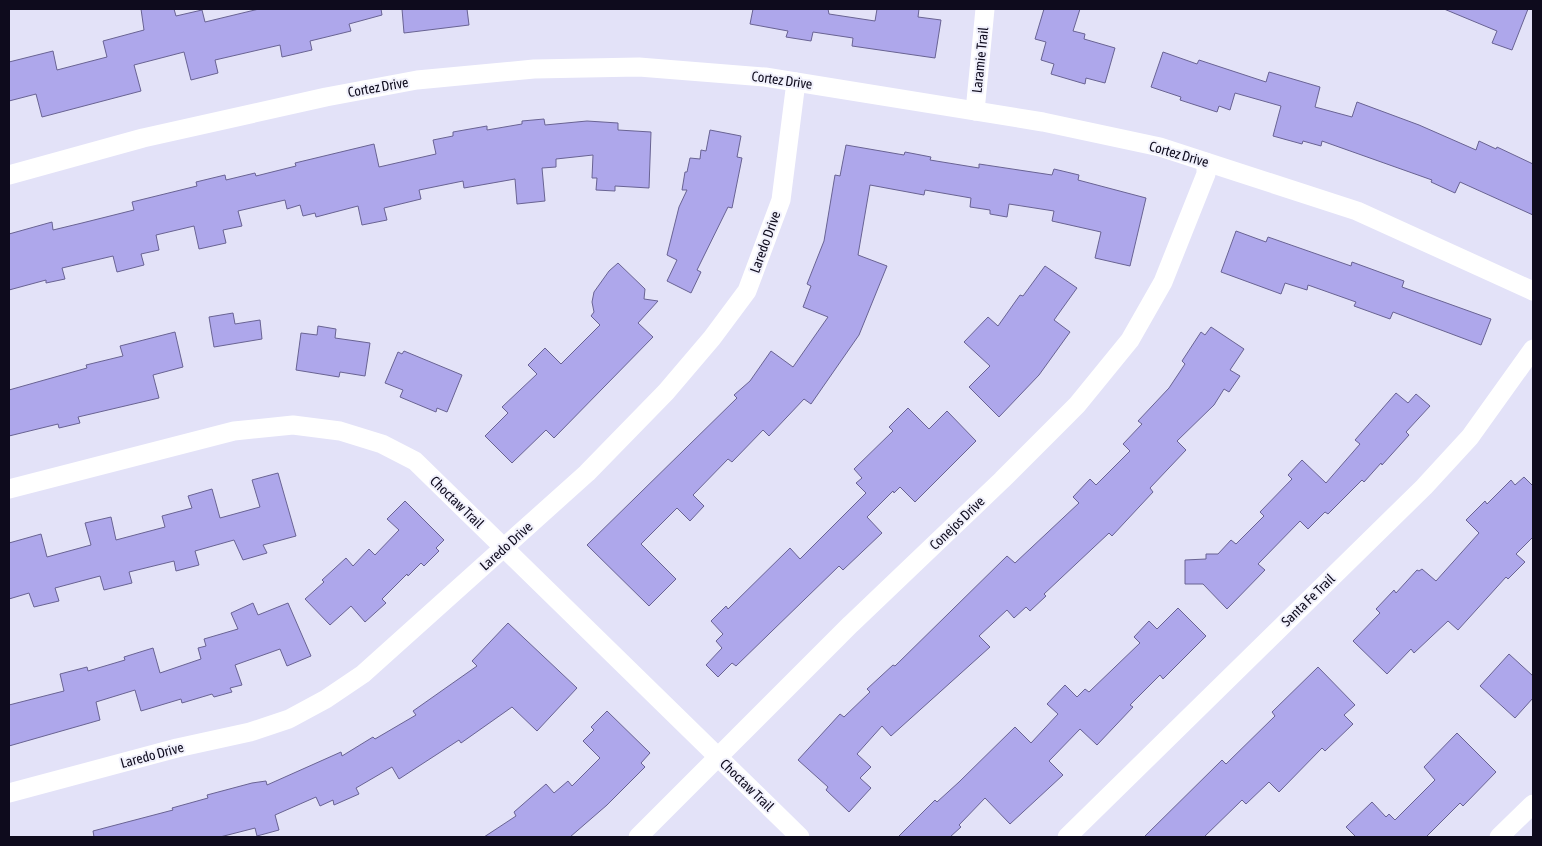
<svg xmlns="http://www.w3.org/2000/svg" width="1542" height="846" viewBox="0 0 1542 846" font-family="'Asap Condensed',sans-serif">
<rect width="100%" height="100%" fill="#e3e2f8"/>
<g fill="#aea7eb" stroke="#696393">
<path d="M141,9h33l2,7 26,-6 3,12 54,-13h122l1,6 -33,9 2,7 -41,10 2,9 -30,7 -2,-12 -65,15 3,13 -27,7 -7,-28 -50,13 7,26 -99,26 -6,-23 -27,7v-39l44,-11 4,19 50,-13 -4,-16 41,-11z"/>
<path d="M402,9h65l2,16 -65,8z"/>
<path d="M753,9h75l1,5 46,7 2,-12h42l-1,8 23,3 -6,38 -83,-12 1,-8 -40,-6 -2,9 -25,-4 2,-6 -38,-7z"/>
<path d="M1044,9h36l-7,22 12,3 -1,5 31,9 -10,35 -19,-5 -1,6 -34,-10 3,-10 -13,-4 5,-18 -11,-3z"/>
<path d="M1444,9h84l-16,41 -20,-7 5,-12z"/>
<path d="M1163,52l34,12 2,-4 67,22 3,-10 51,15 -5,20 37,10 5,-15 62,23 57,25 3,-9 17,8 1,-2 36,17v51l-73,-33 -5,11 -24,-11 1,-2 -110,-39 -1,5 -18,-5 -1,3 -29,-8 8,-30 -46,-13 -5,17 -11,-4 -2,6 -37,-12 1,-3 -30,-10z"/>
<path d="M544,119l1,6 42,-4 31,2v7l33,2 -2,56 -34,-2v5l-19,-1 1,-12h-5l1,-23 -37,4v8l-14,1 3,33 -28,3 -2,-25 -51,9 -1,-7 -44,9 2,9 -37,9 3,12 -25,5 -4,-19 -42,11 -1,-4 -12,3 -3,-11 -13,4 -2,-9 -47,11 4,15 -19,4 3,13 -27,6 -5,-23 -38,9 3,15 -18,4 3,11 -27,7 -4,-16 -51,12 3,11 -19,4v-3l-37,10v-56l43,-12 1,8 29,-7 52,-13 -2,-8 65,-16 -1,-4 29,-7 1,5 29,-7 1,3 40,-10 -1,-3 79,-19 5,23 57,-13 -3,-14 20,-4v-4l34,-6v4l35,-6v-3z"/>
<path d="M710,130l31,6 -4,21 5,1 -10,50 -4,-1 -31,63 4,2 -10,21 -24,-12 10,-21 -10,-5 12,-48 8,-17h-5l3,-18h2l3,-14 10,1 1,-9 5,1z"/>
<path d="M846,145l58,10 1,-3 26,5 -1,3 49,8v-4l73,11 2,-6 25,6 -1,5 68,18 -16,68 -35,-8 6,-26 -49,-11 2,-10 -45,-7 -2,13 -17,-3v-4l-20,-3 1,-9 -46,-8 -1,5 -54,-10 -12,70 29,11 -28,69 -48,69 -7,-5 -35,37 -6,-6 -31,32 -4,-3 -35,36 11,11 -14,15 -13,-13 -36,36 35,35 -27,27 -62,-61 150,-147 -3,-3 16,-14 21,-30 22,16 35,-50 -25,-10 8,-21 -4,-2 17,-43 11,-66 5,1z"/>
<path d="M1236,231l30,11 2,-5 83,29 1,-4 52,19 -2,6 89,32 -10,26 -88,-33 -3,7 -36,-13 2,-4 -48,-17 -1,5 -22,-7 -4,11 -60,-22z"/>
<path d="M618,263l27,26 -1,10 14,2 -20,22 15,14 -99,101 -8,-8 -34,33 -27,-27 23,-23 -6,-6 35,-33 -9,-9 17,-17 16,16 39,-39 -9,-9 3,-4 -2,-10 2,-10 15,-21z"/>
<path d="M1045,266l32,22 -23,32 16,12 -31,43 -40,42 -30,-30 21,-21 -26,-24 24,-25 10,9 22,-31 3,1z"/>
<path d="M233,313l2,11 25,-4 2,19 -48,8 -5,-30z"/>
<path d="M318,326l18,3 -1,9 35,5 -5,33 -25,-4 -1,5 -43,-7 5,-37 16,2z"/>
<path d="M1211,327l33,22 -14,21 10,6 -11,16 -5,-3 -10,16 -37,36 9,9 -36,38 3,4 -41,44 -3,-3 -65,61 2,2 -16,15 -4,-4 -12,11 -7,-8 -28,26 11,11 -99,89 -9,-10 -25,28 14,13 -11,11 11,10 -22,24 -23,-22 2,-3 -30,-27 42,-46 4,3 26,-25 -3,-3 26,-24 2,1 112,-110 8,7 64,-60 -6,-6 17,-18 6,6 34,-34 -7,-7 19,-20 -4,-3 31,-33 16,-24 -3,-3 19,-29 4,3z"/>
<path d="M175,332l8,35 -30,8 6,23 -81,19 2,6 -21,5 -1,-4 -49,12v-46l78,-22 -1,-3 37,-9 -3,-10z"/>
<path d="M404,351l58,24 -15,37 -10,-4 -1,4 -36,-15 3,-7 -18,-7 13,-31 4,2z"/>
<path d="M1396,393l12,10 8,-9 14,12 -24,26 3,3 -27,30 -1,-2 -17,19 -2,-2 -34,34 -3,-2 -17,17 -8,-8 -42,43 7,6 -38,39 -24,-25h-18v-24l21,-1v-5h12l13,-14 5,4 28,-28 -4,-4 32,-33 -4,-4 14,-15 24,23 34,-39 -5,-4z"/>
<path d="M908,408l21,21 18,-18 29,30 -61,61 -15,-15 -6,6 -1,-2 -26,26 15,16 -39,37 -4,-4 -103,100 -4,-3 -14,14 -12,-12 16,-17 -6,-7 7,-7 -12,-13 15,-15 2,3 62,-61 10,11 66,-66 -10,-10 6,-5 -8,-9 39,-38 -4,-4z"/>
<path d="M278,473l18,63 -33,9 4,8 -24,7 -9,-20 -39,11 4,14 -23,6 -2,-10 -45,11 3,11 -28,7 -4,-14 -45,12 4,13 -25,6 -5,-14 -20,6v-56l32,-9 6,23 44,-12 -6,-22 26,-6 5,23 49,-13 -3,-11 30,-8 -4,-12 24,-7 8,29 40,-11 -8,-27z"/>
<path d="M1524,477l9,9v51l-17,17 9,8 -17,17 -2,-2 -48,53 -10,-9 -34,32 -3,-4 -24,25 -34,-33 27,-28 -4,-4 18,-19 2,3 21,-23 2,1 3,-2 14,12 43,-48 -13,-13 19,-19 2,3 24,-24 4,5z"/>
<path d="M405,501l39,39 -8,8 3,3 -15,15 -3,-3 -13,13 -1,-2 -25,25 4,4 -21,19 -14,-16 -21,19 -25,-26 19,-17 -2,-2 24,-22 7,8 16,-17 6,6 24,-25 -12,-11z"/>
<path d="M253,603l5,12 30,-12 23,53 -24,10 -7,-17 -45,16 7,20 -12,3 2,4 -18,5 -2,-3 -30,9 -1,-4 -40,12 -6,-21 -39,12 4,18 -91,26v-41l55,-14 -4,-17 27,-7 1,4 37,-11 -1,-3 29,-9 7,25 41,-14 -3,-11 8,-2 -2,-7 34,-10 -7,-16z"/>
<path d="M1178,608l28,28 -43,43 -3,-4 -30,30 3,2 -36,38 -17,-16 -31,32 14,14 -53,49 -25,-26 -26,27 2,2 -11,10h-52l37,-37 2,2 22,-20 56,-55 16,16 27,-29 -11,-10 18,-19 12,12 8,-8 4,3 51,-49 -6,-6 15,-16 8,8z"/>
<path d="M508,623l69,65 -40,43 -25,-24 -51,36 -2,-3 -60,39 -7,-12 -36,21 3,6 -25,11 -1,-5 -13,6 -4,-9 -41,18 4,15 -22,6 -2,-8 -35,9h-126l-1,-6 80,-21 -1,-2 36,-10 -1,-3 45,-12 14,-2 1,4 74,-33 1,4 31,-19 2,2 41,-24 -3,-4 64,-45 -5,-5z"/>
<path d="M1509,654l24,22v22l-18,20 -35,-32z"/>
<path d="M1318,667l37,38 -11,10 9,9 -28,27 -3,-3 -43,44 -10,-10 -23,22 -4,-4 -38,37h-60l78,-77 4,4 49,-48 -3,-4z"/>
<path d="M607,711l43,42 -9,10 4,4 -38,38 -37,32h-86l32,-21 -2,-4 32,-28 8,9 14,-12 4,5 28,-28 -17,-17 11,-11 -3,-3z"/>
<path d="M1457,733l39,39 -33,34 -3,-3 -34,34h-70l-10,-10 26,-25 14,15 3,-3 6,6 40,-40 -11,-13z"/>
</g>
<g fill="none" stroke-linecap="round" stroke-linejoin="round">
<g stroke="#fff" stroke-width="19">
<path d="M975,111l10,-102"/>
<path d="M9,175l134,-37 183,-41 91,-17 117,-11 105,-2 126,10 278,45 117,25 197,64 176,80"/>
<path d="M9,489l225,-58 59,-6 47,6 42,13 33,17 385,376"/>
<path d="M9,793l168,-45 73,-16 39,-13 37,-20 37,-25 224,-201 79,-81 46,-54 35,-47 34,-91 15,-118"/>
<path d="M638,837l213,-213 151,-144 75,-75 53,-65 33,-58 43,-108v-12"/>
<path d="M1067,837l357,-350 46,-50 63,-88"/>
<path d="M1499,837l34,-33"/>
</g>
</g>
<g text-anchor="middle" stroke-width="4" stroke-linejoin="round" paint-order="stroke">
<g font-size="14" fill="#0e0b1d" stroke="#f1f1fc">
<text transform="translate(980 60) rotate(-84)" y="5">Laramie Trail</text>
<text transform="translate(782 80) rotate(8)" y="5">Cortez Drive</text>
<text transform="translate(378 87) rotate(-10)" y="5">Cortez Drive</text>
<text transform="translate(1179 154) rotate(16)" y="5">Cortez Drive</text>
<text transform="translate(765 242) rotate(-70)" y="5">Laredo Drive</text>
<text transform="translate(457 502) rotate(44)" y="5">Choctaw Trail</text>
<text transform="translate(957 523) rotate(-44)" y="5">Conejos Drive</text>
<text transform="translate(506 546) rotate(-42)" y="5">Laredo Drive</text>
<text transform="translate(1308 600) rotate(-44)" y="5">Santa Fe Trail</text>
<text transform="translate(152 755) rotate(-15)" y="5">Laredo Drive</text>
<text transform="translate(747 785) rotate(44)" y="5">Choctaw Trail</text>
</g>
</g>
<rect width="1542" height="846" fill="none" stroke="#0e0b1d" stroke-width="20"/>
</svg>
